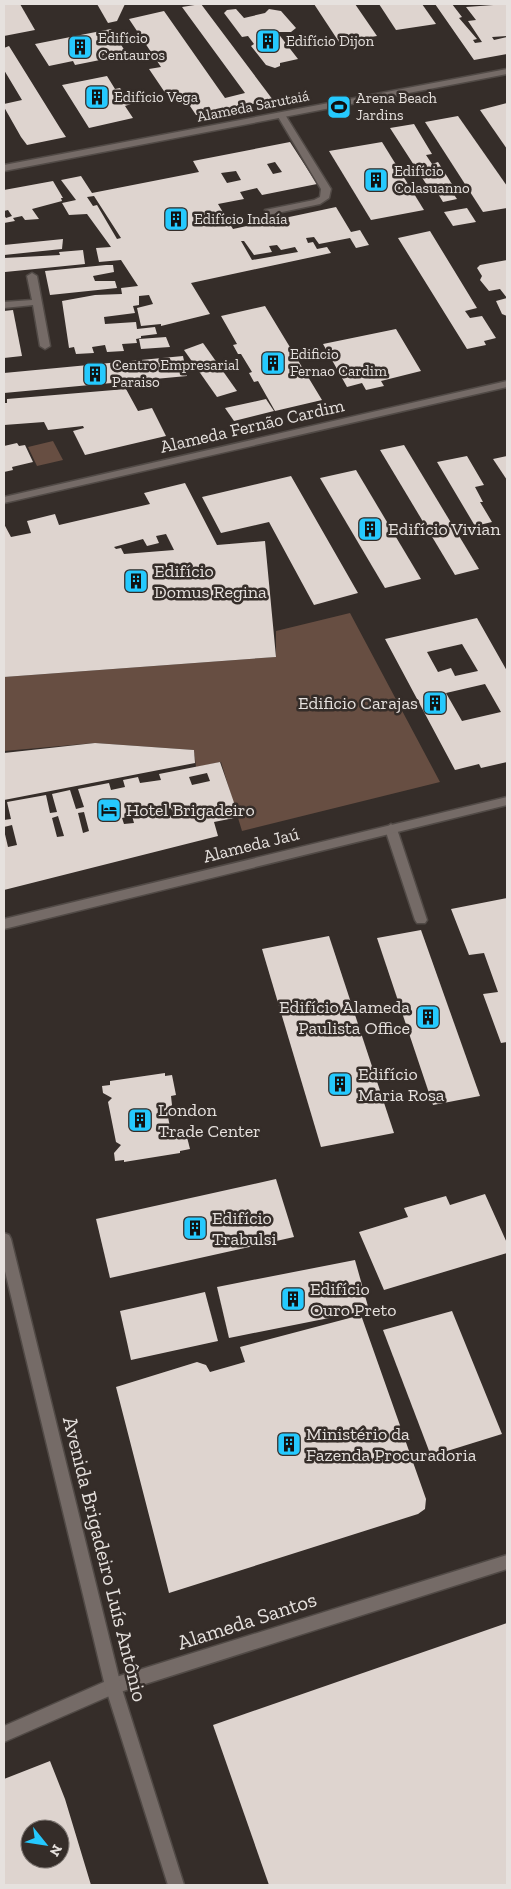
<svg xmlns="http://www.w3.org/2000/svg" width="511" height="1889" viewBox="0 0 511 1889" font-family="'Zilla Slab',serif">
<rect width="100%" height="100%" fill="#352d29"/>
<g fill="#674e42">
<path d="M53,441l10,19 -26,6 -9,-19z"/>
<path d="M350,613l90,169 -198,49 -21,-69 -25,5 -2,-17 -99,-7 -91,8v-74l272,-20v-26z"/>
</g>
<g fill="#ded4cf" fill-rule="evenodd">
<path d="M4,4h16l15,26 -31,6z"/>
<path d="M97,4h28l-8,17 -9,2z"/>
<path d="M201,4l72,96 -77,15 -12,-18 -14,3 -21,-31 12,-2 -32,-48 35,-8 61,87 20,-5 -63,-86z"/>
<path d="M314,4h41l22,32 -38,6z"/>
<path d="M379,4h43l14,20 -40,6z"/>
<path d="M435,4h17l10,13 -3,1 18,21 -4,1 2,3 7,-1 -14,-21 8,-1 -10,-13 41,-3v32l-15,1 2,3 13,-3v17l-33,6z"/>
<path d="M236,9l8,9 21,-5 4,-4 12,2 15,17 -5,4h-14l21,27 -18,4v3l-5,2 -9,-3 -15,-19 3,-2 -6,-8 -6,1 -18,-24 3,-3z"/>
<path d="M111,29l14,22 -23,4 3,4 -30,6 -2,-4 -24,5 -14,-22z"/>
<path d="M9,46l51,82 6,9 -39,8 -6,-8 -17,-30v-3l18,-4 -18,-30v-22z"/>
<path d="M107,76l8,13 5,-1 11,16 -6,2 8,12 -44,10 -27,-43z"/>
<path d="M507,103v46l-27,-39z"/>
<path d="M458,116l49,70v22l-24,4 -58,-90z"/>
<path d="M414,124l18,30 -6,1 6,9 6,-2 17,27h-5l7,10 -14,3 -6,-10 -5,1 -42,-65z"/>
<path d="M290,142l27,42 -55,11 -5,-7 -17,4 4,7 -26,5 15,25 103,-22 15,25 9,-2 9,15 -13,3 -6,-10 -31,6 -5,-7 -8,1 2,5 5,-1 4,7 10,-2 4,6 -140,30 19,31 -49,12v-2l-20,2 -4,-18 16,-4 -4,-9 -10,1v9l-6,1 2,7 -31,4 1,7 31,-2 1,7 18,-2 2,7 -16,2v2l-5,1 1,4 -15,1 2,7 -17,1 -2,-7 -13,2 2,6 -18,1 -2,-7 -5,1 -7,-47 33,-6 27,-1 -1,-6 17,-2 -17,-26 -22,2 -3,-14 15,-1 -24,-33 -18,1 -7,-12 14,-3 -15,-20 20,-4 11,17 107,-21 -6,-11zM275,162l7,10 -9,2 -6,-10zM236,171l5,9 -14,3 -6,-10zM94,196l27,42 -4,1 -20,-34 -4,1 -6,-9zM241,241h3l10,14 18,-3 -3,-6 8,-1 4,5 14,-3 3,5 -46,8z"/>
<path d="M382,142l42,68 -53,10 -42,-69z"/>
<path d="M53,181l10,17h-2l1,3 -30,8 7,10 -14,1 -3,-4 -9,2 2,3 -11,2v-8l2,3 6,-2 -4,-6 -4,1v-21z"/>
<path d="M467,208l9,14 -23,4 -9,-14z"/>
<path d="M430,231l47,77 -12,3 5,7 12,-2 14,22 -12,3 2,4 -19,4 -69,-111z"/>
<path d="M63,239l-1,10 -58,6v-10z"/>
<path d="M83,250l2,14 -80,8 -1,-14 56,-3 -1,-3z"/>
<path d="M507,260v56l-5,-2 -6,-13 11,-3 -7,-9 -11,2 -9,-11 2,-4 -5,-8 3,-3z"/>
<path d="M106,265h7l1,7 -21,4 2,5h20l2,7 -67,7 -5,-24z"/>
<path d="M265,306l57,94 -47,11 -17,-30 -4,1 -5,-9 3,-1 -11,-18h-3l-5,-9 4,-1 -16,-28z"/>
<path d="M13,310l9,46 -18,2v-47z"/>
<path d="M396,329l25,42 -40,10 3,5 -18,4 -4,-7 -15,4 -24,-43z"/>
<path d="M166,337l4,10 -29,2 -2,-10z"/>
<path d="M203,343l34,48 -20,6 -33,-47z"/>
<path d="M183,356l4,20 -183,17v-20z"/>
<path d="M126,389l12,22 14,-3 14,28 -81,19 -12,-24 11,-3 -1,-2 -35,4 -4,-8 -40,3v-22h3v-4z"/>
<path d="M266,399l8,12 -40,10 -9,-13z"/>
<path d="M17,443l2,3 6,-1 8,17 -21,5 1,3 -9,2v-26z"/>
<path d="M404,445l75,124 -24,6 -75,-125z"/>
<path d="M467,456l17,29 -9,2 8,15h-3l12,20 -17,4 -38,-64z"/>
<path d="M507,456v24l-14,-21z"/>
<path d="M356,470l65,109 -36,9 -65,-110z"/>
<path d="M291,476l67,117 -44,12 -45,-83 -48,11 -19,-36z"/>
<path d="M185,483l32,62 48,-4 11,116 -272,20v-153l7,13 20,-4 -4,-12 28,-7 4,11 91,-21 -6,-11zM166,534l8,16 -50,4 -3,-6 -5,1 -2,-2 29,-8 4,7 12,-3 -3,-7z"/>
<path d="M477,618l30,53v91l-26,6 -2,-4 -24,6 -70,-131zM462,644l16,27 -23,5 -4,-8 -13,4 -11,-20zM485,684l16,28 -39,9 -16,-28z"/>
<path d="M95,743l99,7 1,13 -191,37v-47z"/>
<path d="M220,762l19,55 -25,5 4,14 -214,54v-60l4,17 9,-2 -5,-20 -8,2v-7l7,-1 -4,-17 39,-7 4,18 7,-1 -5,-18 18,-4 6,19 8,-2 -6,-18 31,-6 2,7 14,-3 -2,-7 15,-3 2,6 21,-3 -2,-6zM207,773l3,8 -18,4 -3,-8zM171,808l3,7 -18,3 -2,-6zM84,812l5,19 -6,2 -5,-20zM58,816l6,20 -7,1 -5,-19zM132,816l2,7 -10,1 -2,-6z"/>
<path d="M507,898v144l-6,1 -18,-49 15,-2 -14,-39 -15,2 -18,-46z"/>
<path d="M421,930l59,166 -47,9 -56,-167z"/>
<path d="M329,936l65,197 -73,14 -59,-198z"/>
<path d="M165,1073v3l7,-1 4,20 -5,1 1,9 -5,7 3,15 17,10 3,12 -10,2v2l-56,9v-2l-9,1 -1,-8 7,-8 -5,-3 -8,-40 4,-4 -9,-5 -1,-7 8,-1v-4z"/>
<path d="M276,1179l18,58 -184,41 -14,-59z"/>
<path d="M485,1194l22,49v10l-123,37 -25,-58 49,-15 -4,-9 42,-12 4,9z"/>
<path d="M355,1260l14,50 -140,28 -12,-51z"/>
<path d="M205,1292l13,49 -87,19 -11,-49z"/>
<path d="M452,1311l50,123 -71,22 -48,-126z"/>
<path d="M361,1315l65,184 -1,10 -7,5 -249,79 -53,-206 81,-25 9,3 4,7 35,-10 -5,-15z"/>
<path d="M507,1623v262h-238l-56,-160z"/>
<path d="M50,1761l15,38 26,86h-87v-106zM30,1829h30v30h-30z"/>
</g>
<g fill="none" stroke-linecap="round" stroke-linejoin="round">
<g stroke="#514a46" stroke-width="3">
<g id="service">
<path d="M278,113h6l47,76 -2,9 -9,6 -52,11 -3,-1v-4l49,-10 6,-3 1,-8 -44,-74z"/>
<path d="M32,273l5,3 13,70 -5,3 -5,-3 -7,-41 -29,3v-6l28,-2 -5,-24z"/>
<path d="M391,824l6,5 30,91 -2,3h-8l-2,-3 -30,-91z"/>
</g>
</g>
<g stroke="#514a46" stroke-width="3">
<g id="minor">
<path d="M507,69v5l-503,97v-6z"/>
<path d="M507,381v6l-503,116v-6z"/>
<path d="M507,797v8l-503,124v-10z"/>
</g>
</g>
<g stroke="#514a46" stroke-width="3">
<path id="tertiary" d="M507,1555v14l-393,125 -110,48v-16l109,-48z"/>
</g>
<g stroke="#514a46" stroke-width="3">
<path id="secondary" d="M4,1233l5,2 2,4 110,447 63,199h-16l-63,-199 -101,-419z"/>
</g>
<use href="#service" fill="#756b67" fill-rule="evenodd"/>
<use href="#minor" fill="#756b67" fill-rule="evenodd"/>
<use href="#tertiary" fill="#756b67" fill-rule="evenodd"/>
<use href="#secondary" fill="#756b67" fill-rule="evenodd"/>
</g>
<defs>
<g id="building-square" transform="scale(1.25)"><rect x="-9" y="-9" width="18" height="18" rx="4" fill="#25c9fe" stroke="#352d29"/><path d="M-4-6H4V6H1V3H-1V6H-4ZM-2.5-4.3h1.7v1.8h-1.7ZM.8-4.3h1.7v1.8H.8ZM-2.5-1h1.7V.8h-1.7ZM.8-1h1.7V.8H.8Z" fill="#111"/></g>
<g id="stadium-square" transform="scale(1.25)"><rect x="-9" y="-9" width="18" height="18" rx="4" fill="#25c9fe" stroke="#352d29"/><path d="M0-5a6.5 5 0 1 0 0 10a6.5 5 0 1 0 0-10ZM-3.5-1.8h7v3.6h-7Z" fill="#111"/></g>
<g id="hotel-square" transform="scale(1.25)"><rect x="-9" y="-9" width="18" height="18" rx="4" fill="#25c9fe" stroke="#352d29"/><path d="M-6-4.5h1.5V1H6V5H4.5V3h-9V5H-6ZM-4 0a1.8 1.8 0 1 1 3.6 0ZM.5 0V-2.5h3Q6-2.5 6 0Z" fill="#111"/></g>
</defs>
<g fill-rule="evenodd">
<use href="#building-square" x="268" y="41"/>
<use href="#building-square" x="80" y="47"/>
<use href="#building-square" x="97" y="97"/>
<use href="#stadium-square" x="339" y="107"/>
<use href="#building-square" x="376" y="180"/>
<use href="#building-square" x="176" y="219"/>
<use href="#building-square" x="273" y="363"/>
<use href="#building-square" x="95" y="374"/>
<use href="#building-square" x="370" y="529"/>
<use href="#building-square" x="136" y="581"/>
<use href="#building-square" x="435" y="703"/>
<use href="#hotel-square" x="109" y="810"/>
<use href="#building-square" x="428" y="1017"/>
<use href="#building-square" x="340" y="1084"/>
<use href="#building-square" x="140" y="1120"/>
<use href="#building-square" x="195" y="1228"/>
<use href="#building-square" x="293" y="1299"/>
<use href="#building-square" x="289" y="1444"/>
</g>
<g text-anchor="middle" stroke-width="5" stroke-linejoin="round" paint-order="stroke">
<g font-size="15" fill="#e6e1de" stroke="#352d29" text-anchor="start">
<text x="98" y="43">Edifício<tspan x="98" dy="17">Centauros</tspan></text>
<text x="286" y="46">Edifício Dijon</text>
<text x="114" y="102">Edifício Vega</text>
<text x="356" y="103">Arena Beach<tspan x="356" dy="17">Jardins</tspan></text>
<text x="394" y="176">Edifício<tspan x="394" dy="17">Colasuanno</tspan></text>
<text x="194" y="224">Edifício Indaía</text>
<text x="290" y="359">Edificio<tspan x="290" dy="17">Fernao Cardim</tspan></text>
<text x="112" y="370">Centro Empresarial<tspan x="112" dy="17">Paraiso</tspan></text>
</g>
<g font-size="15" fill="#e6e1de" stroke="#352d29">
<text transform="translate(253 106) rotate(-11)" y="5">Alameda Sarutaiá</text>
</g>
<g font-size="18" fill="#e6e1de" stroke="#352d29">
<text transform="translate(252 426) rotate(-13)" y="6">Alameda Fernão Cardim</text>
<text transform="translate(251 845) rotate(-14)" y="6">Alameda Jaú</text>
</g>
<g font-size="18" fill="#e6e1de" stroke="#352d29" text-anchor="start">
<text x="388" y="535">Edifício Vivian</text>
<text x="154" y="577">Edifício<tspan x="154" dy="21">Domus Regina</tspan></text>
<text x="418" y="709" text-anchor="end">Edificio Carajas</text>
<text x="126" y="816">Hotel Brigadeiro</text>
<text x="410" y="1013" text-anchor="end">Edifício Alameda<tspan x="410" dy="21">Paulista Office</tspan></text>
<text x="358" y="1080">Edifício<tspan x="358" dy="21">Maria Rosa</tspan></text>
<text x="158" y="1116">London<tspan x="158" dy="21">Trade Center</tspan></text>
<text x="212" y="1224">Edifício<tspan x="212" dy="21">Trabulsi</tspan></text>
<text x="310" y="1295">Edifício<tspan x="310" dy="21">Ouro Preto</tspan></text>
<text x="306" y="1440">Ministério da<tspan x="306" dy="21">Fazenda Procuradoria</tspan></text>
</g>
<g font-size="21" fill="#e6e1de" stroke="#352d29">
<text transform="translate(105 1559) rotate(76)" y="7">Avenida Brigadeiro Luís Antônio</text>
<text transform="translate(247 1621) rotate(-18)" y="7">Alameda Santos</text>
</g>
</g>
<rect width="511" height="1889" fill="none" stroke="#e6e1de" stroke-width="10"/>
<g transform="translate(45 1844) rotate(120)"><circle r="24" fill="#352d29" stroke="#7c7571"/>
<path d="M0-4L9 19L0 12L-9 19Z" fill="#25c9fe"/>
<text y="-8" font-size="14" font-weight="bold" text-anchor="middle" fill="#e6e1de">N</text>
</g>
</svg>
